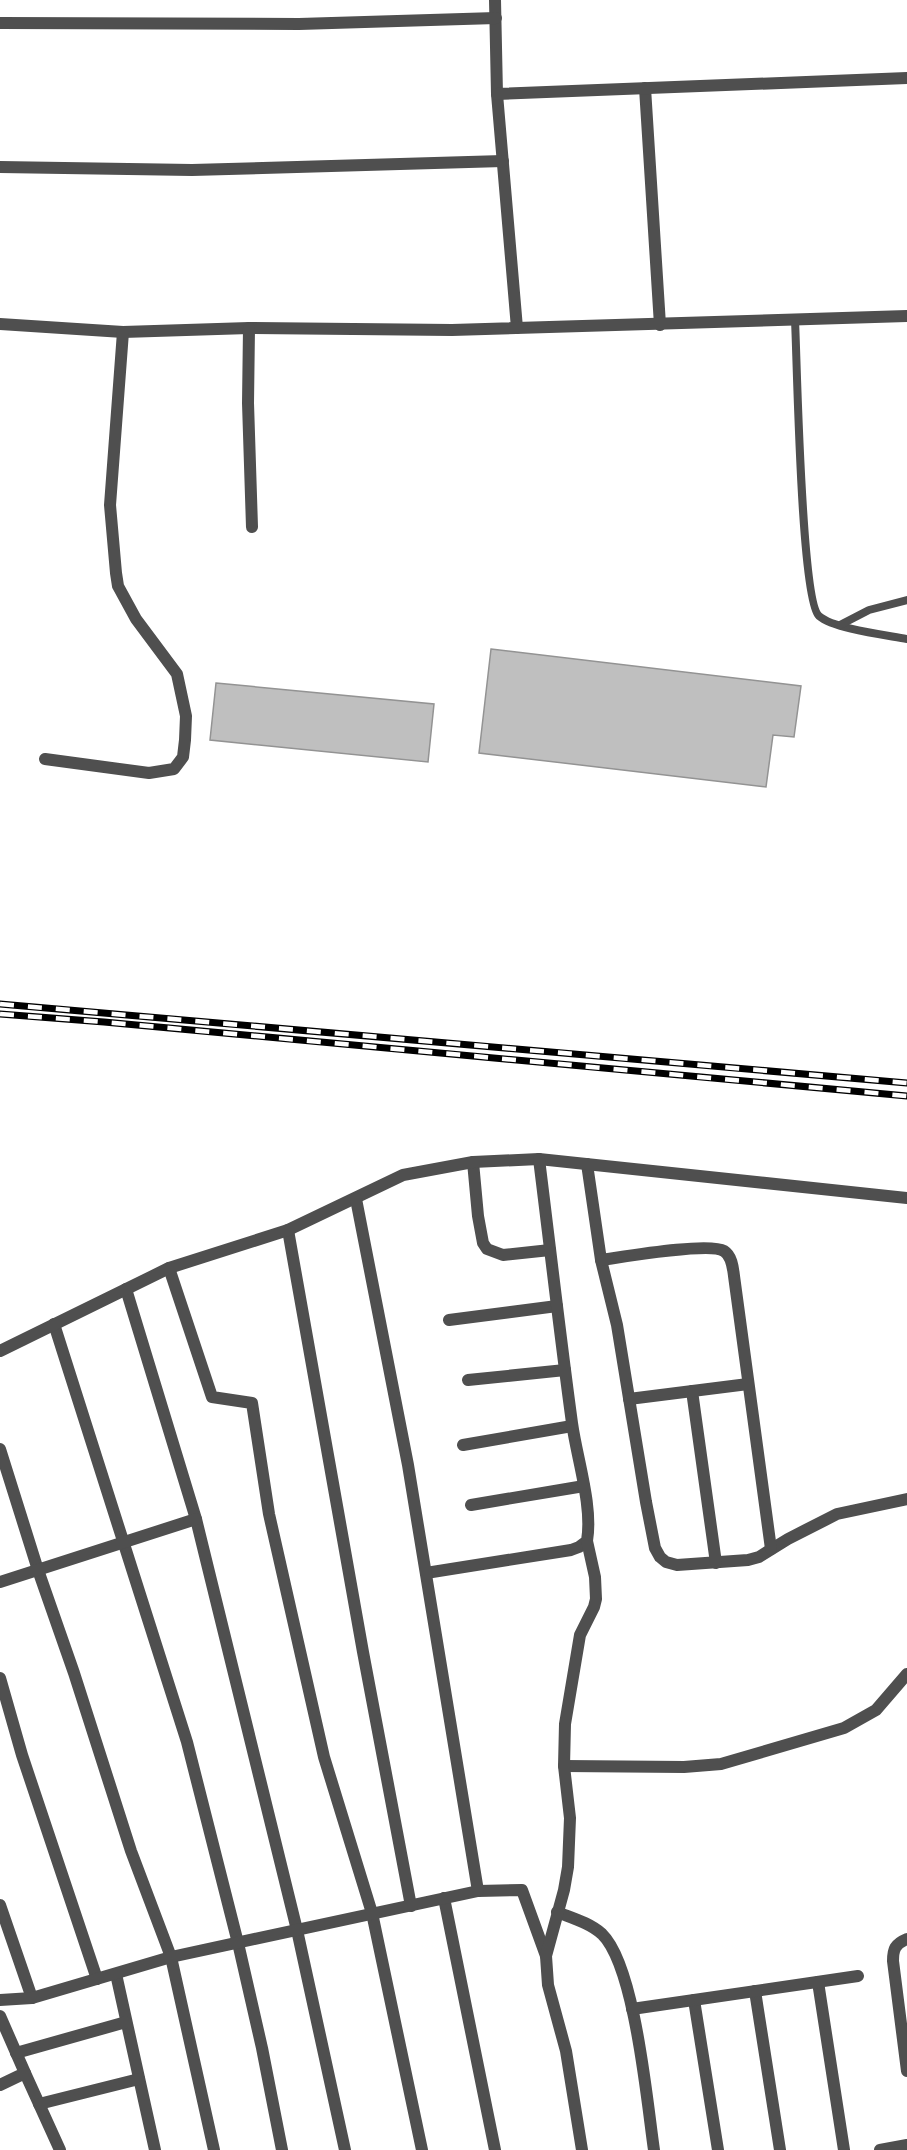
<svg xmlns="http://www.w3.org/2000/svg" width="907" height="2150" viewBox="0 0 907 2150" font-family="Overpass,sans-serif">
<rect width="100%" height="100%" fill="#fff"/>
<g fill="#bfbfbf" stroke="#939393" stroke-width="1.5">
<path d="M491,649l310,37 -7,51 -21,-2 -7,52 -287,-34z"/>
<path d="M216,683l218,21 -6,58 -218,-22z"/>
</g>
<g fill="none" stroke-linecap="round" stroke-linejoin="round">
<g stroke="#4f4f4f" stroke-width="8">
<path d="M795,320c2,39 6,281 24,296 15,13 67,19 88,23"/>
<path d="M840,625l29,-15 38,-10"/>
</g>
<g stroke="#4f4f4f" stroke-width="12">
<path d="M495,0l2,94 20,234"/>
<path d="M0,23l299,1 197,-6"/>
<path d="M645,88l15,237"/>
<path d="M497,94l410,-16"/>
<path d="M0,167l192,3 311,-9"/>
<path d="M0,324l123,8 126,-4 203,2 455,-14"/>
<path d="M249,328l-1,75 4,124"/>
<path d="M45,759l104,14 25,-4 9,-12 2,-17 1,-24 -9,-42 -41,-55 -18,-33 -2,-13 -6,-68 13,-173"/>
<path d="M473,1162l5,54 5,27 4,6 16,6 47,-5"/>
<path d="M587,1164l14,96 16,65 29,177 9,46 5,9 6,5 11,3 71,-5 11,-3 29,-18 49,-25 70,-15"/>
<path d="M288,1230l75,422 48,254"/>
<path d="M601,1260c22,-3 108,-18 123,-9 8,5 9,17 10,25l37,273"/>
<path d="M169,1268l43,129 40,6 17,111 55,243 48,156 50,237"/>
<path d="M126,1289l70,230 101,411 48,220"/>
<path d="M449,1320l108,-14"/>
<path d="M54,1324l133,418 51,201 24,105 20,102"/>
<path d="M0,1351l169,-83 119,-38 115,-55 70,-13 66,-3 368,39"/>
<path d="M468,1380l97,-10"/>
<path d="M692,1391l24,172"/>
<path d="M629,1399l119,-15"/>
<path d="M463,1445l109,-19"/>
<path d="M0,1449l38,121 36,103 57,178 40,106 43,193"/>
<path d="M471,1505l113,-19"/>
<path d="M426,1573l145,-23 8,-3 8,-6c6,-35 -10,-82 -15,-118 -12,-88 -22,-176 -33,-264"/>
<path d="M0,1582l196,-63"/>
<path d="M0,1678l22,77 75,224"/>
<path d="M564,1766l120,1 37,-3 123,-36 32,-18 31,-36"/>
<path d="M478,1891l44,-1 24,66"/>
<path d="M444,1898l51,252"/>
<path d="M0,1905l32,93"/>
<path d="M557,1912c15,6 33,11 45,22 33,32 45,168 52,216"/>
<path d="M907,1939c-12,5 -14,10 -14,22l14,110"/>
<path d="M116,1974l39,176"/>
<path d="M818,1982l26,168"/>
<path d="M755,1991l25,159"/>
<path d="M0,2000l32,-2 139,-41 307,-66 -70,-426 -52,-266"/>
<path d="M694,2000l24,150"/>
<path d="M632,2009l226,-33"/>
<path d="M0,2016l25,57 -25,12"/>
<path d="M16,2053l110,-31"/>
<path d="M25,2073l35,77"/>
<path d="M39,2104l100,-25"/>
<path d="M582,2150l-16,-99 -18,-66 -2,-29 18,-66 4,-23 2,-49 -6,-52 1,-42 15,-89 14,-28 2,-8 -1,-22 -8,-36"/>
<path d="M880,2150l27,-5"/>
</g>
<g stroke="#000" stroke-width="7">
<g id="rail">
<path d="M0,1004l907,79"/>
<path d="M0,1014l104,8 803,74"/>
</g>
</g>
<use href="#rail" stroke="#fff" stroke-width="4.5" stroke-dasharray="14" stroke-linecap="butt"/>
</g>
</svg>
